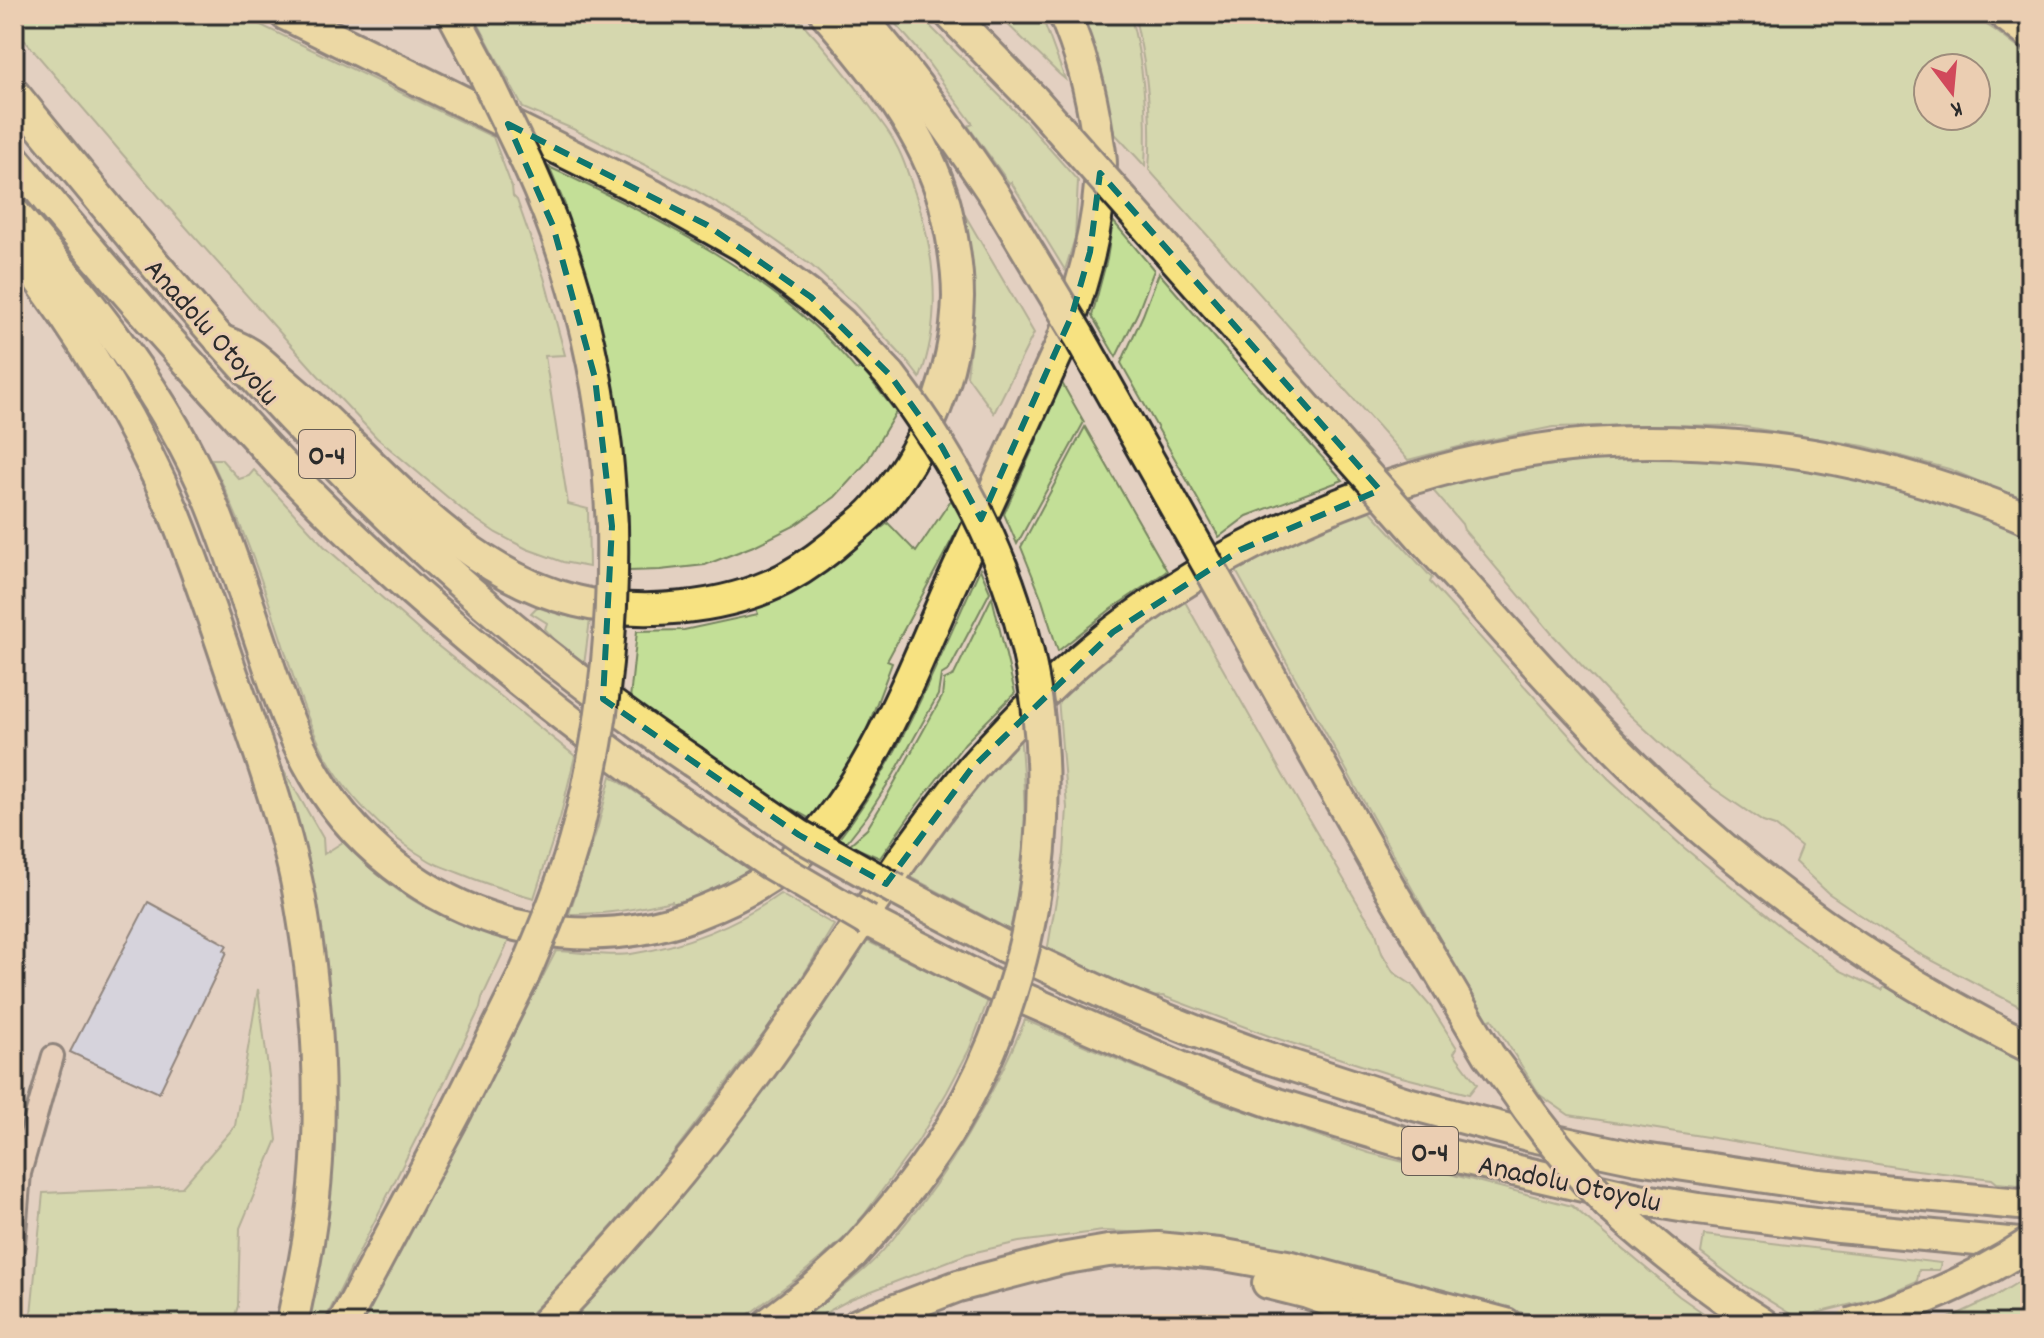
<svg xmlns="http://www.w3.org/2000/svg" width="2044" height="1338" viewBox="0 0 2044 1338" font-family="Dekko,sans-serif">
<rect width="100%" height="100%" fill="#e3d0c1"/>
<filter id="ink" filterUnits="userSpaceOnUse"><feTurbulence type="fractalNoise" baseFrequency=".0125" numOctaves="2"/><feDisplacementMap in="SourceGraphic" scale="16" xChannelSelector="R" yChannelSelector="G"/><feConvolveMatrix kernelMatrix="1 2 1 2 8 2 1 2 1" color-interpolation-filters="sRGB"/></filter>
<g filter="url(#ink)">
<g fill="#c3df97" stroke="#778561" stroke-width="2" fill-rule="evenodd">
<path d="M14,14h224l255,123 19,50 1,9 4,4 27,77 21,78 -20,1 23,148 20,5 1,58 -26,-5 -36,-13 -31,-16 -32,-22 -87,-73 -61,-65 -155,-174 -147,-171z"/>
<path d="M473,14h321c28,30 54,61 78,95 8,12 18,23 24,36 6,10 10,23 14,34 24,63 34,135 10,199l-15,-19 -50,-54 -43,-39 -57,-40 -62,-37 -120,-60 -50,-21z"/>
<path d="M887,14h31l108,108 52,59 -3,57 -10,32 -54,-88 -2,1 -41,-57 5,-2 -53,-72z"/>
<path d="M997,14h44l24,65 -6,-5z"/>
<path d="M1080,14h50c14,51 18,100 15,152l-41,-44z"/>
<path d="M1134,14h836l26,17 34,26v446l-81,-34 -85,-23 -124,-20 -105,-1 -82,2 -83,17 -62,16 -259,-290c4,-53 -2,-104 -15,-156zM1928,68h48v48h-48z"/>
<path d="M549,167c102,47 236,114 307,203l5,-2 35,44 -30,51 -31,34 -41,29 -38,19 -51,20 -45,5 -31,1v-56l-3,-1c-2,-72 -15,-137 -33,-207 -8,-34 -16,-69 -32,-100l4,-2z"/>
<path d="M965,215l69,118 -40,80 -27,-37 5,-42v-60z"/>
<path d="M1113,221l41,49 -16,42 -22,45 -24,-41 15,-57z"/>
<path d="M1159,273l89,103 95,104 -96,36 -28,21 -98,-174 22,-48z"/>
<path d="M1062,383l22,39 -67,122 -13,-30z"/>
<path d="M1085,427l82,144 -56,38 -53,42 -17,-54 -20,-50z"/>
<path d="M1647,455l77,3 71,6 79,14 129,46 27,12v476l-116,-61 -86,-58 -33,-31 6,-15 -26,-21 -12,-4 -50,-34 -45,-38 -47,-43 -68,-72 -89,-105 -2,-6 -31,-36c71,-18 143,-27 216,-33z"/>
<path d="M211,459h10l18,20 10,-3 5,-6 70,76 99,88 152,122 -15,62 -26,80c-26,-7 -51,-15 -75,-25 -10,-4 -20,-7 -29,-12 -46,-26 -88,-69 -111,-118 -20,-42 -32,-88 -47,-132 -18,-53 -37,-102 -61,-152z"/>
<path d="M951,500l12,19 -76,142 5,2 -25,66 -27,55 -26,37 -62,-34 -122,-88 7,-68 47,-1 74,-16 -2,-6 52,-25 80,-60 28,29z"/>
<path d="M1367,507l65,71 -2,4 178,196 74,68 108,88 51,37 41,19 4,-5 55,35 89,46v120l-33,-3 -5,-4 -83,-10 -340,-54 -29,-20 -48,-76 -6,3 -251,-453 77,-40z"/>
<path d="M980,569l10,23 -41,78 -8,5 -3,20 -44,79 -27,42 -22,28 -7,-4c63,-81 99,-179 142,-271z"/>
<path d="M992,597l23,96 -50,50 -48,62 -37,53 -31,-13 18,-16 20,-33 55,-99 2,-17 10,-5z"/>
<path d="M1184,600l100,177 76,130 15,23 7,23 11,19 19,13 19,22 26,41 -3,5 23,31 -8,10 -83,-21 -117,-37 -106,-40 -12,1 -104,-45 17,-98 3,-46 -9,-110c41,-35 82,-68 126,-98z"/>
<path d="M537,607l24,8 29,5 -6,45 -23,-18 -16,-18 2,-6 -16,-10z"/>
<path d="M1020,732c3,38 6,75 4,112 -1,29 -8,58 -14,86l-103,-55 34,-47z"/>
<path d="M278,760l45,78 1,16 19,-12c50,52 96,79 166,98l-27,58 -2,10 -34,71 -123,245h-17c11,-60 23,-120 27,-181 5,-78 -2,-159 -16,-236 -9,-50 -26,-99 -39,-147z"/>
<path d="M611,776l142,94 -34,23 -46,15 -1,-7c-36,8 -66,14 -103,13l29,-88z"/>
<path d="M780,894l54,31 -50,82 -126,166 -45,52 -62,68 -31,31h-160l102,-190 94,-183c23,1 54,6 75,3 53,-8 106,-29 149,-60z"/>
<path d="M863,939l125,61 -19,50 -22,42 -29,49 -54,74 -21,24 -46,39 -61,46h-183l119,-117 72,-94z"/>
<path d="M258,989l19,151 -37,88 -2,78 -6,18h-202l13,-131 139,-6 53,-61z"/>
<path d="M1025,1020l190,81 154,52 203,53 107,90 40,28h-126l-79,-13 -225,-61 -85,-15 -101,-4 -84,11 -52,12 -116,45 -46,25 -5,-4c22,-17 46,-34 67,-53 12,-11 23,-24 33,-37 54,-63 93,-134 125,-210z"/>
<path d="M1704,1235l237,28 -2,7h-20l-2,11 -37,16 -83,21 -58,-36 -38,-29z"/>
<path d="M2030,1275v49h-93l55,-26z"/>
</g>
<path fill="#c5d7fd" stroke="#2b2b2b" stroke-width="2" d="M148,902l79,43 -3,5 3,2 -68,141 -89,-41z"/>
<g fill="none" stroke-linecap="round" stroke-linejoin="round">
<g stroke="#2b2b2b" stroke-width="26">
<path id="tertiary" d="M14,1244l6,-71 33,-117"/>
</g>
<g stroke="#2b2b2b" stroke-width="36">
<g id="motorway">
<path d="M285,14l369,182 89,50 68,51 30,26 49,52"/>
<path d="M453,14l26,49"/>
<path d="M858,14c50,56 93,117 135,179"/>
<path d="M950,14l83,85"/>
<path d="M2004,14l26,20"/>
<path d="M14,94c132,163 266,324 421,466 80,73 167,140 257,201"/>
<path d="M14,159c68,83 138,164 211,244 27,30 54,60 83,89 111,112 235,212 363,304"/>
<path d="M529,167c39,86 65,180 76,273 4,28 5,57 7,86"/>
<path d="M14,213c75,89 151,178 196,287 20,49 37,101 54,151 14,43 28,85 51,124 46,80 130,138 220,154 55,9 106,5 158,-14 34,-13 66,-28 94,-51 76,-62 123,-186 162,-275 37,-81 75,-162 112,-244 21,-58 39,-118 40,-181 0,-10 -3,-21 -4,-31 -6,-41 -16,-81 -33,-119"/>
<path d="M14,246c64,83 120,172 161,269 20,50 38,102 55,153 22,63 45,125 61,190 9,34 14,71 19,107 12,97 13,197 -5,294 -4,22 -9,43 -13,65"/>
<path d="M220,340c10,4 21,8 30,14 9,6 17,14 26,22 20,17 40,34 59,53 70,68 142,148 241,172 63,16 150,8 208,-22 24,-13 45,-29 65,-47 8,-7 18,-14 25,-22 51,-57 82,-136 84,-213 0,-30 -6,-63 -13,-92 -19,-72 -71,-136 -119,-191"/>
<path d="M1425,541c80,88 158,180 245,260 108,99 229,182 360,246"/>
<path d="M897,890l108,57 115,54 77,31 62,23 148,48 125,33 105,22 182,27 211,20"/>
<path d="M1391,890l98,165 21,28"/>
<path d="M868,921l125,64 212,93 72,26 159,48 203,47 59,10 141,18 191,18"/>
<path d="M1608,1204c49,44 99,85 155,120"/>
<path d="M1268,1283l40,10 87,31"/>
<path d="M343,1324l113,-212 68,-137"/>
<path d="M545,1324c79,-81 151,-167 217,-258 50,-69 94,-141 143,-210 22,-30 44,-61 68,-89 44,-49 91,-97 143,-137 131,-101 309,-173 474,-186 54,-4 107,-2 160,3 69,6 135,21 201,43 27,9 54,18 79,30"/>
<path d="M768,1324l47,-36 38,-34"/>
<path d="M859,1324l99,-38 42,-11 61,-16 47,-8 50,-3 61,6 68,12 219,58"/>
</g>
</g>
<use href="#tertiary" stroke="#ebceb2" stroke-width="20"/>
<use href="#motorway" stroke="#f7e281" stroke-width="30"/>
<g stroke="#2b2b2b" stroke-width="36" stroke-linecap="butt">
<g id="motorway-bridge">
<path d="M479,63l50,104"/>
<path d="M1033,99l392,442"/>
<path d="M993,193l86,143 312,554"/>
<path d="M692,761l107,74 98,55"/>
<path d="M671,796l100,68 97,57"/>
<path d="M524,975c21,-49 42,-99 55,-151 25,-98 35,-197 33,-298"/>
<path d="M1510,1083c29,43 61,83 98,121"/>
<path d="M853,1254c37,-41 72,-83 100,-130 96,-162 119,-380 49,-556 -28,-71 -66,-133 -112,-193"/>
<path d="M1850,1324c63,-18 125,-44 180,-81"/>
</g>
</g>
<use href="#motorway-bridge" stroke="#f7e281" stroke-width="30"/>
</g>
</g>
<path d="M0 0H2044V1338H0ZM508,124l199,101 104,72 79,78 52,72 39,72 91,-204 18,-63 10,-79 280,317 -140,60 -127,82 -142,137 -85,115 -87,-49 -196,-136 9,-173 -17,-148 -42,-152z" fill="#e3d0c1" fill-opacity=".55" fill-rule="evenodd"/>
<path fill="none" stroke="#0f766e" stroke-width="6" stroke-dasharray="16 10" stroke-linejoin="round" d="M508,124l199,101 104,72 79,78 52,72 39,72 91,-204 18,-63 10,-79 280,317 -140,60 -127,82 -142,137 -85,115 -87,-49 -196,-136 9,-173 -17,-148 -42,-152z"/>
<g text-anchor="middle" stroke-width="6" stroke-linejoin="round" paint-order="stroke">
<g fill="#ebceb2" stroke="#655c54" stroke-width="2">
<rect x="299" y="430" width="56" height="48" rx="6"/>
<rect x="1402" y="1127" width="56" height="48" rx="6"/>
</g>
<g font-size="28" font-weight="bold" fill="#2b2b2b">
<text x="327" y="464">O-4</text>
<text x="1430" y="1161">O-4</text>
</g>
<g font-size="30" fill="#2b2b2b" stroke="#ebceb2">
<text transform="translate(213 331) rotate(48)" y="10">Anadolu Otoyolu</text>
<text transform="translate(1570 1182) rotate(12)" y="10">Anadolu Otoyolu</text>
</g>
</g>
<rect width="2044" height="1338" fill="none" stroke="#ebceb2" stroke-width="48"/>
<rect x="24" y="24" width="1996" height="1290" fill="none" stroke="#2b2b2b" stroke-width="3" filter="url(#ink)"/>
<g transform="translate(1952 92) rotate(164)"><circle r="38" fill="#ebceb2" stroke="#9e8d7c" stroke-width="2"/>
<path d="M0-6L14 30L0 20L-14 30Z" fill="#d1495b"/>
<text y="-12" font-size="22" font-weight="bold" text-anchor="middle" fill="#2b2b2b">K</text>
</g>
</svg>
